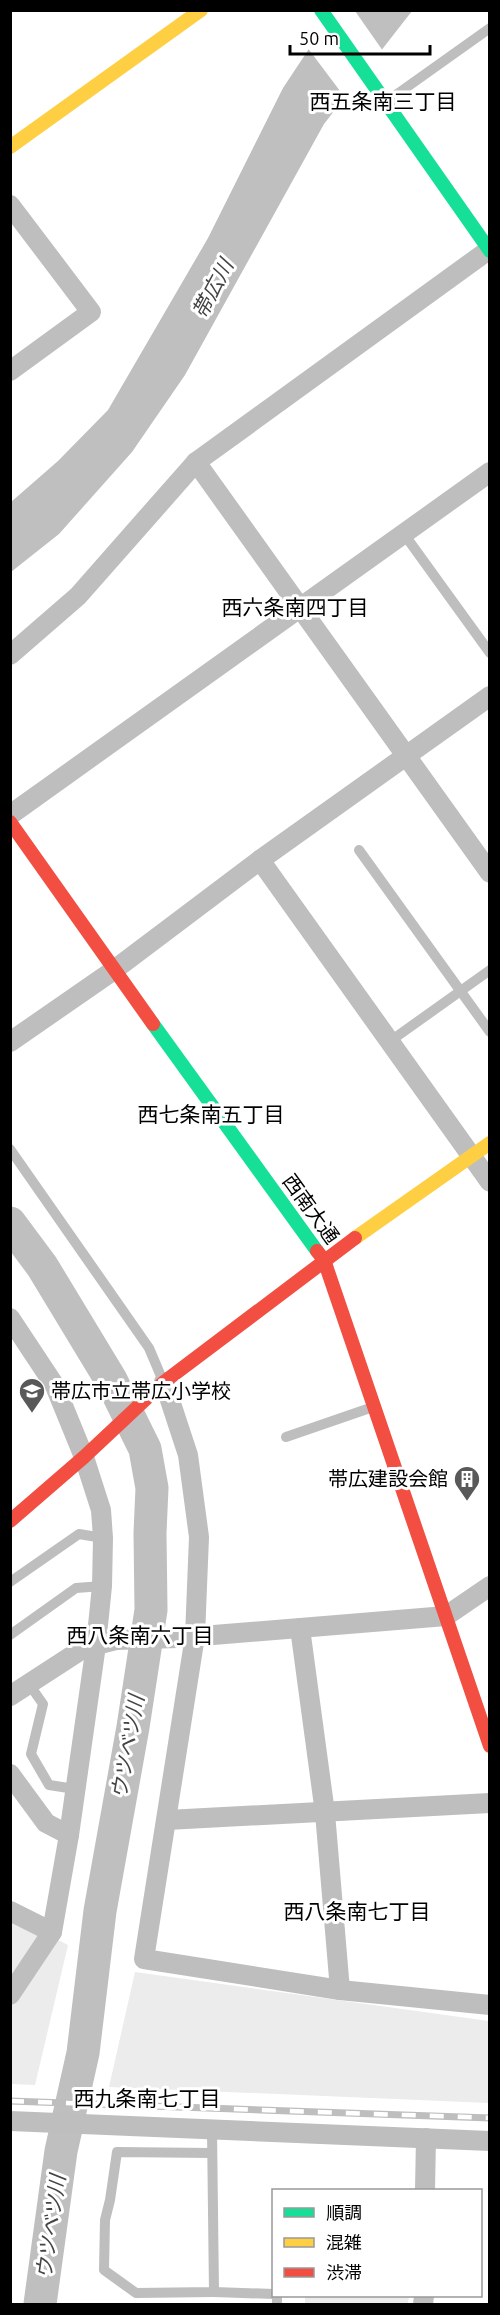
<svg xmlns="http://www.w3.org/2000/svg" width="500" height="2315" viewBox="0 0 500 2315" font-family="Ubuntu,'Noto Sans JP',sans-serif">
<rect width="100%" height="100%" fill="#fff"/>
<g fill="#ececec">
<path d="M11,1916l57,29 -33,140 -24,-1z"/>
<path d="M135,1972l354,49v82l-380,-16z"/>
<path d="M305,2296h104l-1,8h-103z"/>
</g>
<path fill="#bfbfbf" d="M334,11h78l-88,113 -139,251 -53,77 -73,82 -48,38v-70l47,-41 50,-51 100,-172 75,-150z"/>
<path fill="#fff" d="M330,10l25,1 28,40 -37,48 -39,-52z"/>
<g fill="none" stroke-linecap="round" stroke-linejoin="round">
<path stroke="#bfbfbf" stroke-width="33" d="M10,1223l32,43 69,114 34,69 7,39 -2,45 1,77 -18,117 -33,184 -17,142 -22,98 -21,153"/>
<g stroke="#bebebe" stroke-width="10">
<path d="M386,102l104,-74"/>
<path d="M404,534l86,119"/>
<path d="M359,850l131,182"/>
<path d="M389,1042l101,-72"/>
<path d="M10,1149l139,199 14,33"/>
<path d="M286,1437l87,-30"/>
<path d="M10,1582l69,-48 24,4"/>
<path d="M10,1635l66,-47 26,-2"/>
<path d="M29,1684l14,20 -12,50 18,31 26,4"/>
<path d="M212,2130l2,162 -78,1 -32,-23 1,-50 5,-20 7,-48 95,1"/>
<path d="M214,2292l60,2"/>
<path d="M277,2304v-8"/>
</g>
<g stroke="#bebebe" stroke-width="20">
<path d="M10,205l81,107 -81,59"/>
<path d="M196,462l294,411"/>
<path d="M10,655l68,-59 118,-134 294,-213"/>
<path d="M10,815l480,-343"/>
<path d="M260,860l230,322"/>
<path d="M10,1042l104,-72 146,-110 230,-164"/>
<path d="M10,1318l45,68 29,71 17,53 2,28 -1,48 -6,59 -27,190 -17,97 -42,63"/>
<path d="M164,1382l24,73 11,82 -4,99 -51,323 196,31 150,15"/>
<path d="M300,1628l25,185 15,177"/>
<path d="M10,1696l74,-48 32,-8 61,-2 269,-22 44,-30"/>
<path d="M10,1774l36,49 23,12"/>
<path d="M167,1820l323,-17"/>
<path d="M10,1911l42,21"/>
<path d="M10,2121l480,20"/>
<path d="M425,2190l1,-52"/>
<path d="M423,2304l1,-8"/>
</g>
<g stroke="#16e098" stroke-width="14">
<path d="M321,10l169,241"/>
<path d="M153,1024l164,227"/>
</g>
<g stroke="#ffcf43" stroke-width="14">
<path d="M10,147l191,-137"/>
<path d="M355,1238l135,-95"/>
</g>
<g stroke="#f24e42" stroke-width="14">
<path d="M10,822l143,202"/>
<path d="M317,1251l7,9 166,486"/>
<path d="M10,1521l74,-64 80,-75 191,-144"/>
</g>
<g stroke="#bebebe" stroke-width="7">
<path id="rail" d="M10,2101l480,17"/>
</g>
<use href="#rail" stroke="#fff" stroke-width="4.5" stroke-dasharray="14" stroke-linecap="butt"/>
</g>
<defs>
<g id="school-pin" transform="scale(1.35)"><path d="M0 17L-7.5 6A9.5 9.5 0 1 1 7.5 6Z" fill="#595959" stroke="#fff"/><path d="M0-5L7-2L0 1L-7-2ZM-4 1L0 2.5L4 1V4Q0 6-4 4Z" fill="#fff"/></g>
<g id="building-pin" transform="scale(1.35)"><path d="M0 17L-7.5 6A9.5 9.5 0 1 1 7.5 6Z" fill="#595959" stroke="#fff"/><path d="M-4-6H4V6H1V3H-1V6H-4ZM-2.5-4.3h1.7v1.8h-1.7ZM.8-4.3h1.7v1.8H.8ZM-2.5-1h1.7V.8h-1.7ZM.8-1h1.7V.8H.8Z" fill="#fff"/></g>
</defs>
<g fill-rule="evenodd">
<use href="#school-pin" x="32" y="1391"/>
<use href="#building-pin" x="467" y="1479"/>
</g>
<g text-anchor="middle" stroke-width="6" stroke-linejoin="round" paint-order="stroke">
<g font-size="20" fill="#000" stroke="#fff">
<text transform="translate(311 1209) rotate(54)" y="7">西南大通</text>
</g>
<g font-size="20" fill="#000" stroke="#fff" text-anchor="start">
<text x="51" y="1398">帯広市立帯広小学校</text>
<text x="448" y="1486" text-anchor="end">帯広建設会館</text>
</g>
<g font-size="21" fill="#000" stroke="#fff">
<text x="383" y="109">西五条南三丁目</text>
<text x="295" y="615">西六条南四丁目</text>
<text x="211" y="1122">西七条南五丁目</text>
<text x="140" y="1643">西八条南六丁目</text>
<text x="357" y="1919">西八条南七丁目</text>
<text x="147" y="2106">西九条南七丁目</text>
</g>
<g font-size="21" font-style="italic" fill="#444" stroke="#fff">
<text transform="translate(213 289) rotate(-62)" y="7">帯広川</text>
<text transform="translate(128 1747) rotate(-80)" y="7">ウツベツ川</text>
<text transform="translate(51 2227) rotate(-82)" y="7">ウツベツ川</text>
</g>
</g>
<rect width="500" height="2315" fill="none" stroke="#000000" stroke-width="24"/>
<rect x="272" y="2189" width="210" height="108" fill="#ffffff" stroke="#999999" stroke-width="1.5"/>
<rect x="284" y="2208" width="30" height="9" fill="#16e098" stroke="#999999" stroke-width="1.5"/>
<text x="326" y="2219" font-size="18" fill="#000000">順調</text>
<rect x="284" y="2238" width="30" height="9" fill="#ffcf43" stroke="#999999" stroke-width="1.5"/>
<text x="326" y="2249" font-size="18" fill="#000000">混雑</text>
<rect x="284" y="2268" width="30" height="9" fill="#f24e42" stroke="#999999" stroke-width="1.5"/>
<text x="326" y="2279" font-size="18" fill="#000000">渋滞</text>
<path d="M290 45v9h140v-9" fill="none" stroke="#000000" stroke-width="3"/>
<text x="299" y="45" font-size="18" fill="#000000" stroke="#ffffff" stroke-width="4.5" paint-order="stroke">50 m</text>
</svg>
